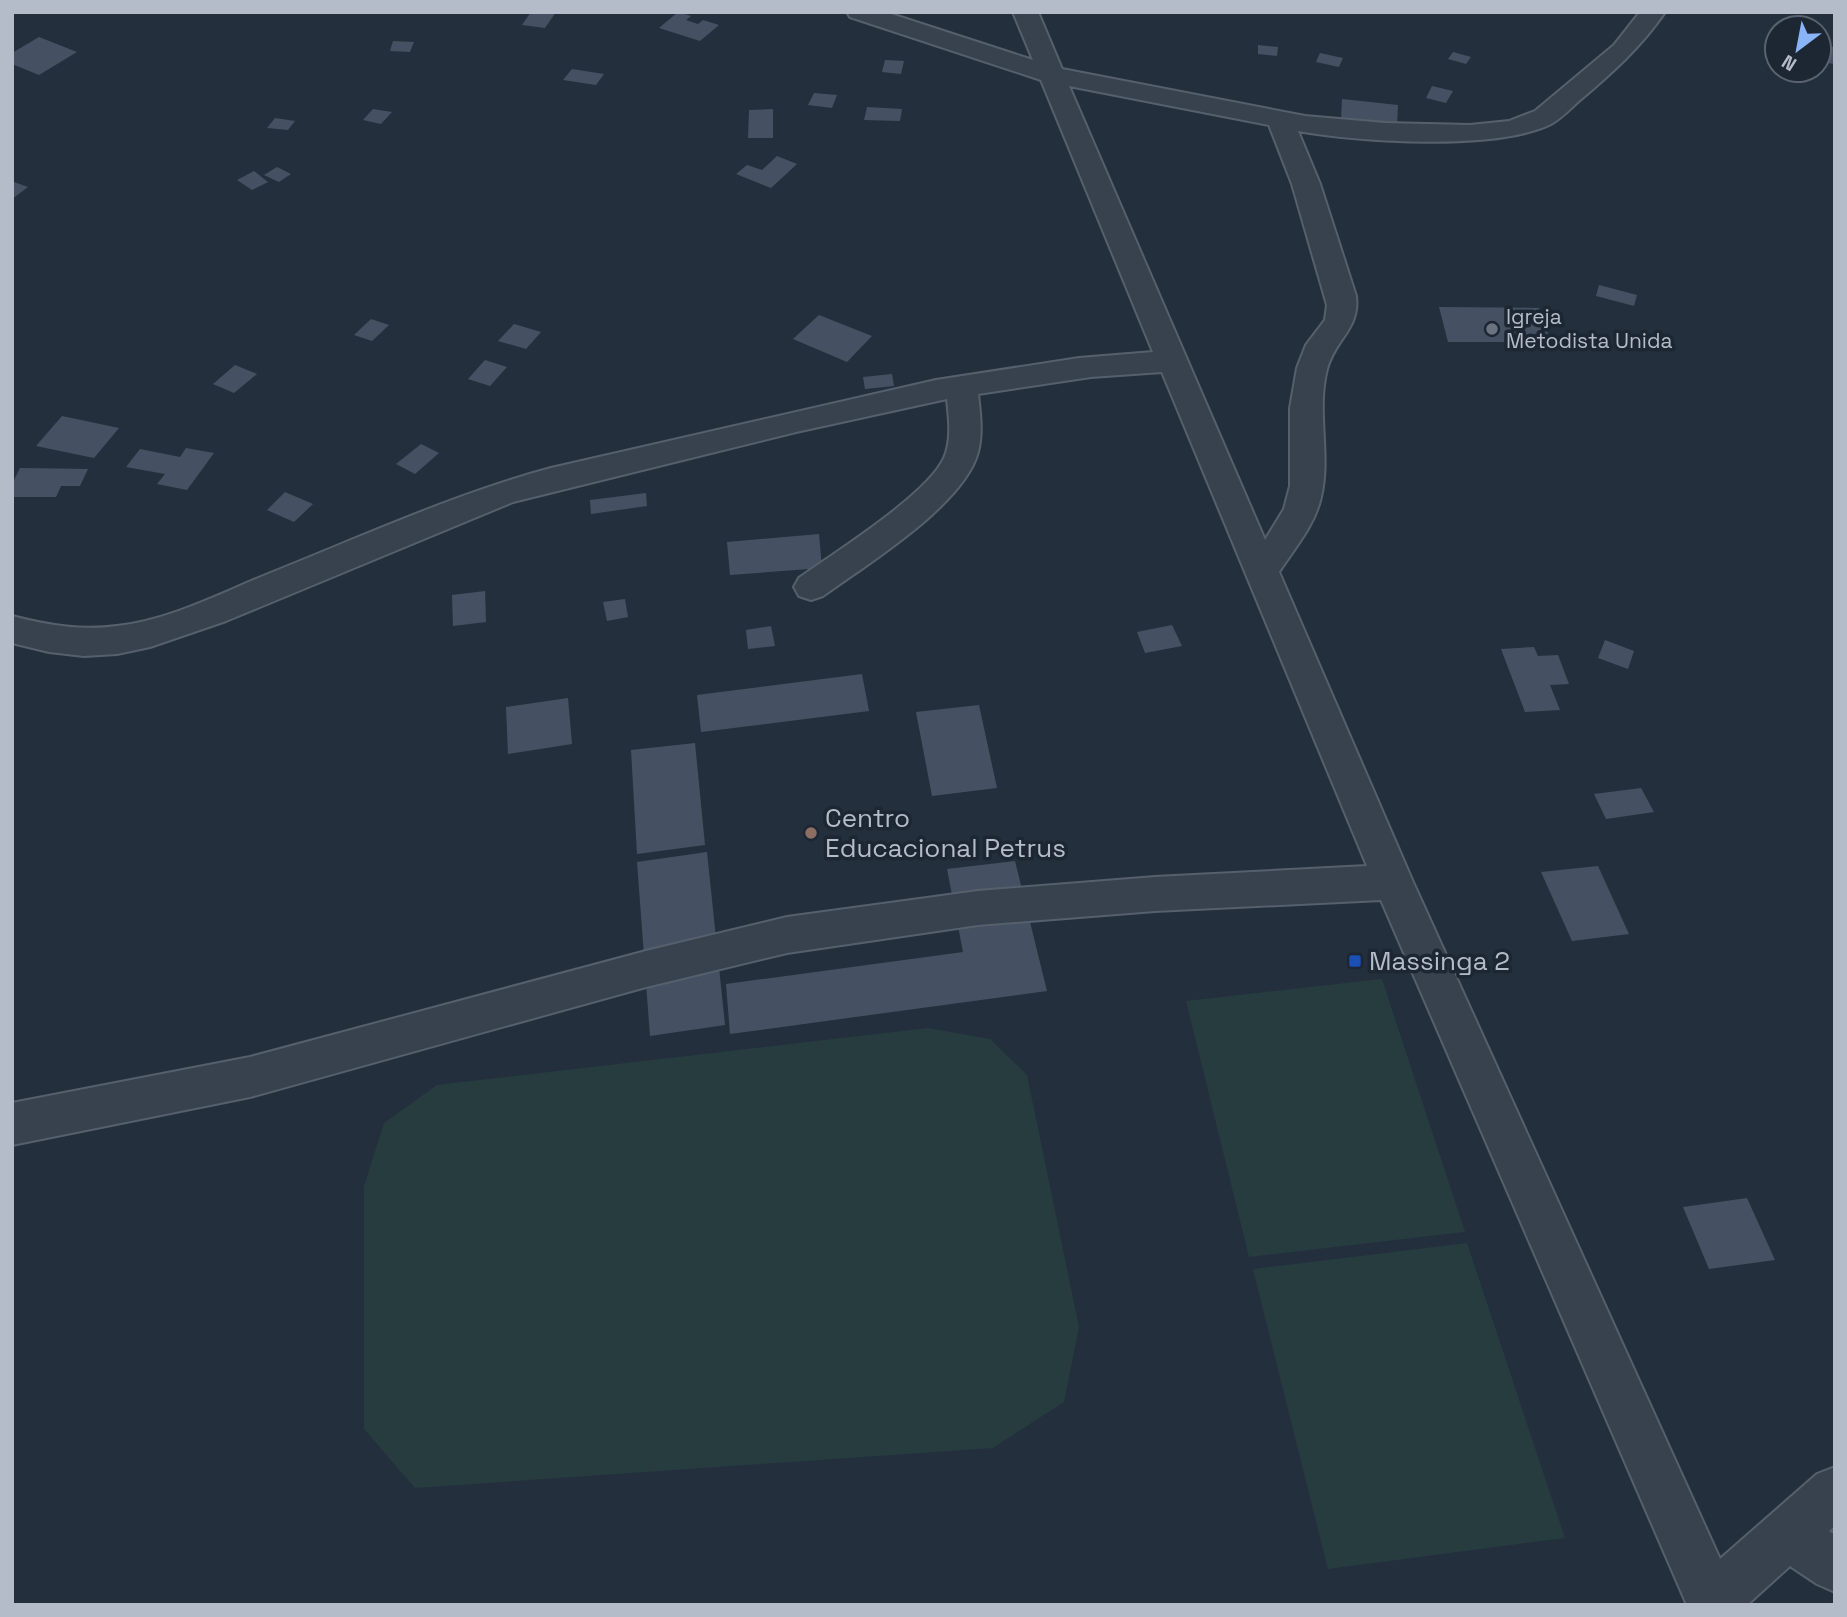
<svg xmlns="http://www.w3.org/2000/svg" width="1847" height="1617" viewBox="0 0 1847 1617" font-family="'Space Grotesk',sans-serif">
<rect width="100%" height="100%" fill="#242f3e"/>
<g fill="#263c3f">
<path d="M1382,979l83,253 -216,25 -63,-256z"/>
<path d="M928,1028l62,11 37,36 52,252 -15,75 -71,46 -578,40 -51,-59v-243l20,-63 53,-38z"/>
<path d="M1467,1243l98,295 -237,31 -75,-300z"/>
</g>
<g fill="#455162">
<path d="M531,12h25l-11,16 -23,-3z"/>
<path d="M678,12l13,4 -5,4 12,4 5,-4 16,5 -19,16 -41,-13z"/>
<path d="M39,37l38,15 -38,23 -27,-11v-11z"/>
<path d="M393,41l21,1 -4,10 -20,-1z"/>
<path d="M1258,45l20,2 -1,9 -19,-2z"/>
<path d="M1819,45l16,2v17l-16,-2z"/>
<path d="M1453,52l18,5 -5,7 -18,-5z"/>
<path d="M1320,53l23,5 -4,9 -23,-5z"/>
<path d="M885,60l19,1 -3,13 -19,-2z"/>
<path d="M572,69l32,5 -8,11 -33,-5z"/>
<path d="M1432,86l21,5 -7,12 -20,-5z"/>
<path d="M814,93l23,2 -5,13 -24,-3z"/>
<path d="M1342,99l56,6 -1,21 -56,-6z"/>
<path d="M867,107l35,2 -2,12 -36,-1z"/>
<path d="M373,109l19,3 -11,12 -18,-4z"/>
<path d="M773,109v29h-25l1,-28z"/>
<path d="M275,118l20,3 -7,9 -21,-2z"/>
<path d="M777,156l20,8 -26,24 -35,-14 11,-9 15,5z"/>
<path d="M277,167l14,7 -12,8 -15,-7z"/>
<path d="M254,171l14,11 -16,8 -15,-10z"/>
<path d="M14,182l14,5 -16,12v-16z"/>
<path d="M1599,285l38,10 -3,11 -38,-10z"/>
<path d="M1439,307l100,1 12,34h-103z"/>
<path d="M819,315l53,21 -25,26 -54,-23z"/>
<path d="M371,319l18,6 -17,16 -18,-6z"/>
<path d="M514,324l27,8 -15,17 -28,-8z"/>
<path d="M485,360l22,7 -17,19 -22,-7z"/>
<path d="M235,365l22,9 -23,19 -21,-9z"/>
<path d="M892,374l2,12 -29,3 -2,-12z"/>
<path d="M62,416l57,12 -25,30 -58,-12z"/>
<path d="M421,444l18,9 -24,21 -19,-10z"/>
<path d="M186,448l28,5 -27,37 -30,-6 8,-10 -39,-7 14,-18 40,8z"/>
<path d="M20,468l68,1 -8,17h-19l-5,11h-44v-13z"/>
<path d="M285,492l28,12 -19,18 -27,-12z"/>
<path d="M646,493l1,13 -56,8 -1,-14z"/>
<path d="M819,534l3,34 -92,7 -3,-33z"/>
<path d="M485,591l1,31 -33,4 -1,-31z"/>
<path d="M625,599l3,18 -21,4 -4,-19z"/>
<path d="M1172,625l10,21 -37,7 -8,-21z"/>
<path d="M771,626l4,20 -27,3 -2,-19z"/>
<path d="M1605,640l29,11 -6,18 -30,-11z"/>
<path d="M1534,647l4,9 20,-1 11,29 -19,1 10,25 -35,2 -24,-63z"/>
<path d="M862,674l7,37 -168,21 -4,-37z"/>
<path d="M568,698l4,46 -64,10 -2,-47z"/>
<path d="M979,705l18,83 -65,8 -16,-84z"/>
<path d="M695,743l10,102 -68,9 -6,-104z"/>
<path d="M1641,788l13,24 -48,7 -12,-25z"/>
<path d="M707,852l18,173 -75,11 -13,-174z"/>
<path d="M1015,861l32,130 -317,43 -4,-50 237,-32 -16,-83z"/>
<path d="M1598,866l31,68 -57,7 -31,-69z"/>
<path d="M1747,1198l28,62 -66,9 -26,-62z"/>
</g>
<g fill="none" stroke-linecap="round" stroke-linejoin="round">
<g stroke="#565f6c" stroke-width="4">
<path id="minor" d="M847,12h38l148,48 -20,-48h25l24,57 243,47 80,7 85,2 39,-4 26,-10 79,-66 26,-33h25c-24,35 -53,61 -85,88 -9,8 -18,18 -29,24 -54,27 -193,18 -253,7l22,53 36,112c4,33 -21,43 -29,73 -11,42 4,86 -6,128 -6,28 -27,52 -42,75l134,310 307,677 97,-85 18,-7v59l-6,5 6,4v57l-18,-8 -27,-18 -43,39h-60l-306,-705 -226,11 -177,14 -191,28 -141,34 -396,110 -238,48v-42l238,-46 396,-106 141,-34 191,-26 177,-14 212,-11 -205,-494 -71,5 -113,17c2,19 5,39 0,58 -14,53 -111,112 -155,144l-12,4 -12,-4 -5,-9 5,-9c35,-25 128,-83 145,-120 8,-18 5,-40 3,-59l-151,33 -283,70 -287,119 -76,26 -33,7 -33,2 -35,-4 -37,-9v-27c35,9 69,15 105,10 53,-6 102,-32 151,-52 93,-37 186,-80 283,-106l385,-88 143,-22 74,-6 -112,-272 -191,-63zM1069,86l200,39 23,59 35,121 -2,15 -19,25 -9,23 -7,40v78l-6,23 -19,31z"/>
</g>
<use href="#minor" fill="#38414e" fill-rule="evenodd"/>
</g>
<circle fill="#6b7280" stroke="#1d2633" stroke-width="2.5" cx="1492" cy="329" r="7"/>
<circle fill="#8d6e63" stroke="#1d2633" stroke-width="2.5" cx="811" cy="833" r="7"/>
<rect fill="#1a4fb4" stroke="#1d2633" stroke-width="2.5" x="1348" y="954" width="14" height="14" rx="3.5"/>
<g text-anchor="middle" stroke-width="7" stroke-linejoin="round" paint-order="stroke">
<g font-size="21" fill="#b4bcc9" stroke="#1d2633" text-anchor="start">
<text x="1506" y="324">Igreja<tspan x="1506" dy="24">Metodista Unida</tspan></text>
</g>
<g font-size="26" fill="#b4bcc9" stroke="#1d2633" text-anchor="start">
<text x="825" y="827">Centro<tspan x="825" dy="30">Educacional Petrus</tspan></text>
<text x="1369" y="970">Massinga 2</text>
</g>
</g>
<rect width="1847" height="1617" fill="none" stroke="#b4bcc9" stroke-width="28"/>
<g transform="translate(1798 49) rotate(212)"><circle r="33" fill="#1d2633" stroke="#59626f" stroke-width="2"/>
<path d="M0-5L12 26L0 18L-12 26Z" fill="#8ab4f8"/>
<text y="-10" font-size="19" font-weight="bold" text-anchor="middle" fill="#b4bcc9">N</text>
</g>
</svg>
